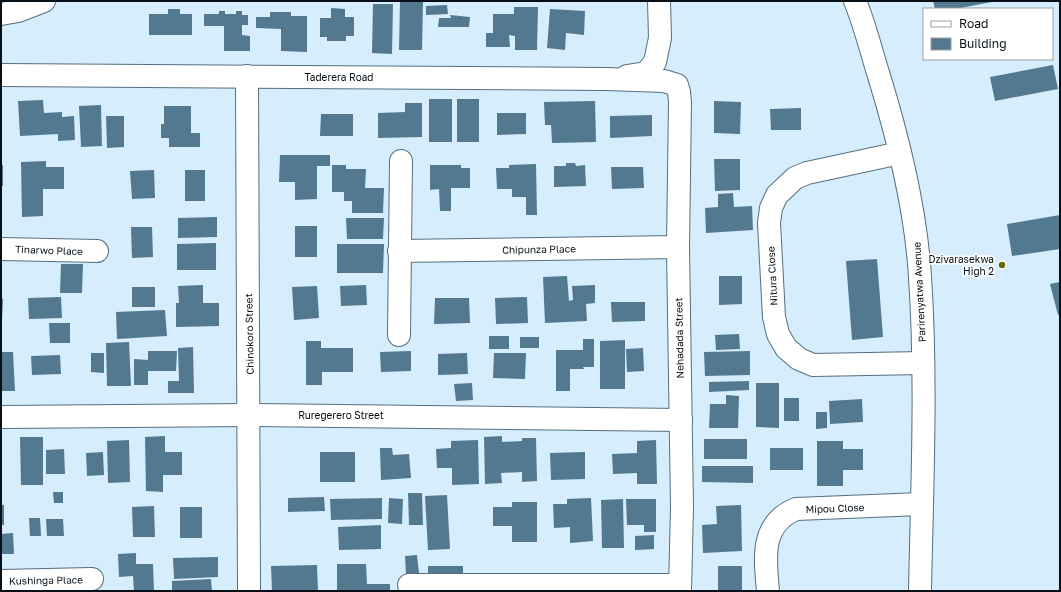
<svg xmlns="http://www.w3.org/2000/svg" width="1061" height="592" viewBox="0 0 1061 592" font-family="'Golos Text',sans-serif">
<rect width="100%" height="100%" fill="#d5edfc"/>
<g fill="#537991">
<path d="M933,1h59v1l-37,7h-20z"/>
<path d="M400,2h23l-1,48h-23z"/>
<path d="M373,4h20l-1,50 -20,-1z"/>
<path d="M447,5l1,9 -22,1v-9z"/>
<path d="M514,7h24l-1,43h-22v-14l-6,-1 1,12h-24v-14h7v-19h21z"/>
<path d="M331,8l14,1v8h9v19h-8v5h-19v-4h-7v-19h11z"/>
<path d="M168,9h12v5h12v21h-43v-21h19z"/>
<path d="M550,9l35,2 -1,24 -18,-2 -1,17 -18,-2z"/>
<path d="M219,11h6v3h11v-3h6v4h6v10h-6v10l8,1v15h-26v-25h-20v-12h15z"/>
<path d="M270,12h21v4h16v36l-26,-1v-22l-25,-1v-11h14z"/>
<path d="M450,15l20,2 -1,10h-31l1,-9h12z"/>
<path d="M1053,65l5,24 -63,12 -5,-24z"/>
<rect x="429" y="99" width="23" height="43"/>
<rect x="457" y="99" width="22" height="43"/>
<path d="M43,100l1,13 18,-1v5l12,-1 1,24 -17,1v-7l-38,2 -2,-35z"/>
<path d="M595,101l1,41 -44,1 -1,-18h-6l-1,-23z"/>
<path d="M714,101l27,1 -1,32 -26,-1z"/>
<path d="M405,103h17v34l-44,1v-25l27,-1z"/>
<path d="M101,105l1,41 -21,1 -2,-41z"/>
<path d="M164,106h27v27h9v14h-31v-9h-8v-14h3z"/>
<path d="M801,108v22h-30l-1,-21z"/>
<path d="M497,113h29v21l-29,1z"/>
<path d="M321,114h32v22h-33z"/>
<path d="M652,115v21l-42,2v-22z"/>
<path d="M106,116h18v31l-17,1z"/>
<path d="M280,155h50v11h-13v33l-22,1v-18h-16z"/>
<path d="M714,159h26v31l-25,1z"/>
<path d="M46,161v6h18v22h-21v27l-21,1 -1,-55z"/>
<path d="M566,163h9l1,3 9,-1 1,21 -32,1v-21h12z"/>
<path d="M536,164l1,51h-11v-18h-14v-8h-15l-1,-21h13v-3z"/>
<rect x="1" y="165" width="2" height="21"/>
<path d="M332,165h14v4h20l-1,19h19l-1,25h-31v-12h-8v-9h-12z"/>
<path d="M430,165h31v3h9v20h-19v23h-11l-1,-22 -9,1z"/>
<path d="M611,167h32l1,21 -32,1z"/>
<path d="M154,170l1,28 -23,1 -2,-28z"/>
<rect x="185" y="170" width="20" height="31"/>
<path d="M733,193l1,14 18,-1 1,24 -47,3 -1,-25 13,-1v-13z"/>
<path d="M1060,215v34l-48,7 -5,-32z"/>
<path d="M217,217v20l-39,1v-20z"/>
<path d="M346,218h38l-1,21h-36z"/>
<rect x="295" y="226" width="22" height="31"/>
<path d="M131,227h21l1,30 -21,1z"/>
<path d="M216,243v27h-39v-26z"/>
<path d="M337,244h47l-1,29h-46z"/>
<path d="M877,259l6,78 -31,3 -6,-79z"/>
<path d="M61,264h22l-1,29h-22z"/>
<path d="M567,276l2,25 4,-1 -1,-14 23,-1v18l-9,1 1,17 -42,2 -2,-46z"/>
<path d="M719,276h23v28l-23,1z"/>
<path d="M1060,282v32l-2,1 -8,-31z"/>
<path d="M203,285v18h16v23l-43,1v-24h3l-1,-17z"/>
<path d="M366,285l1,20 -26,1 -1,-20z"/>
<path d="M317,286l2,32 -25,2 -2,-33z"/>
<rect x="132" y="287" width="23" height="20"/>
<path d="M61,297l1,21 -33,1 -1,-21z"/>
<path d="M527,297l1,26 -32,1 -1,-26z"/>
<path d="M435,298h34l1,25 -36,1z"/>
<path d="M1,299h2l-1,21h-1z"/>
<path d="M611,302h34v19l-33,1z"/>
<path d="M165,310l2,26 -50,3 -1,-27z"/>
<path d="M49,323h21v20h-20z"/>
<path d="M739,334l1,15 -24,1 -1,-15z"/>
<rect x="489" y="336" width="20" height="13"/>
<rect x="520" y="337" width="19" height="11"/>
<path d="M583,339h11v28h-11l1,2h-14v22h-14v-41h27z"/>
<path d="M625,340v49h-25v-48z"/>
<path d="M306,341h15v7h32v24h-31v13h-16z"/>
<path d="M129,342l2,44h-24l-1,-43z"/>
<path d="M193,347l1,46h-26v-12h11l-1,-33z"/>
<path d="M643,348l1,23 -17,1 -1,-23z"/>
<path d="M148,351h29l-1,20h-28v14h-14v-26l14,1z"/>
<path d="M411,351v20l-30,1 -1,-20z"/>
<path d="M750,351v24l-45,1 -1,-24z"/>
<path d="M1,352h12l2,39h-14z"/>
<path d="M91,353h13v20l-13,-1z"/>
<path d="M467,353l1,21 -30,1v-21z"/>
<path d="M494,353h32l-1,26 -32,-1z"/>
<path d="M60,355l1,19 -29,1 -1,-19z"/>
<path d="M749,381v9l-40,2v-10z"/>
<path d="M472,383l1,17 -17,1 -2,-17z"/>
<path d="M756,383h23v45l-23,-1z"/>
<path d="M726,395l13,1 -1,32h-29l1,-24h16z"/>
<rect x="784" y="398" width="15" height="23"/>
<path d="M862,399l1,23 -33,2 -1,-23z"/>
<path d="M816,412h11v16l-11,1z"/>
<path d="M165,436v16h17v23h-19v17l-17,-1 -1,-54z"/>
<path d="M502,436v6l20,-1v-3h14l1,43 -15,1v-10l-21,1 1,10 -17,1 -1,-47z"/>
<path d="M20,437h23v48h-22z"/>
<rect x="704" y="439" width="43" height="20"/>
<path d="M129,440l1,42 -22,1 -1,-42z"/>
<path d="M478,440l1,44 -27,1v-17h-15l-1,-19 15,-1v-7z"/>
<path d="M656,440l1,44h-20v-11l-24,1 -1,-20 25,-1v-12z"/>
<path d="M817,441h26v8h20v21h-20v16h-26z"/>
<path d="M380,448h12l1,7 16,-1 2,24 -30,2z"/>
<rect x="770" y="448" width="33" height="22"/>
<path d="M64,449l1,25h-19v-24z"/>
<path d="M103,452l1,23 -17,1 -1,-23z"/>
<rect x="320" y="452" width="35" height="30"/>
<path d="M585,452v27l-34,1 -1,-27z"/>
<path d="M702,466h51v17l-51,-1z"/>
<path d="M53,492h10v11h-9z"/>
<path d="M408,493h14l1,32h-14z"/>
<path d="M447,495l3,54 -22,1 -3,-54z"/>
<path d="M324,497l1,14 -37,1v-14z"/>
<path d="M382,498v21l-51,1 -1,-21z"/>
<path d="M389,498l14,1 -1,25 -14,-1z"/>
<path d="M591,498l2,43 -23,2v-16l-16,1 -1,-24h14v-5z"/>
<path d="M623,499l1,49h-22l-1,-48z"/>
<path d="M626,499h30v33h-12v-7h-17z"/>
<path d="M512,502h25v40h-25v-16h-19v-19h19z"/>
<rect x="1" y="505" width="3" height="20"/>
<path d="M741,505l1,46 -39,2 -1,-28 15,-1 -1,-18z"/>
<path d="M154,506l1,31h-22l-1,-30z"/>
<rect x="180" y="507" width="22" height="31"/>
<path d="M29,518h11l1,18h-11z"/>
<path d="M46,519h17l1,17h-17z"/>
<path d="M381,525v24l-42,1 -1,-23z"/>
<path d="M13,533l1,21h-13v-20z"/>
<path d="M654,535v14l-19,1v-14z"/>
<path d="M136,553v11h17l1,27h-20l-1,-15 -14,1 -1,-23z"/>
<path d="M417,555l2,18 -13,1 -1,-18z"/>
<path d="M218,557v20l-44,2 -1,-21z"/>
<path d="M337,564h29l1,20h23v7h-53z"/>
<path d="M317,565l1,26h-46l-1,-25z"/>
<path d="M428,566h35v9l-35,1z"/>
<rect x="718" y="566" width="24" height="25"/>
<path d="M211,579l1,12h-40v-10z"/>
</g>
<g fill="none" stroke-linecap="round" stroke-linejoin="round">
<g stroke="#556f7f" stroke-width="24">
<g id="minor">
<path d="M855,1c10,24 16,50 24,75 20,65 37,133 41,201 7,104 2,210 0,314"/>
<path d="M1,14l17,-3 26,-10"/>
<path d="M1,75l605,4 58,2 13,4 2,7 1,10 -2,145 4,260 -2,84"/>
<path d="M247,76l2,515"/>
<path d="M627,76l19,-3 9,-11 5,-24 -1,-37"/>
<path d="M900,153l-93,20 -12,5 -18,17 -6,13 -2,15 5,94 4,17 8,14 13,11 14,6 110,-2"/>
<path d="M1,249l96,2"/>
<path d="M399,251l279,-4"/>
<path d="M399,335l2,-174"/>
<path d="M1,417l248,-2 432,5"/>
<path d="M1,581l91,-2"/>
<path d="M409,585h271"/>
<path d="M768,591c-3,-33 -8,-67 28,-82l125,-5"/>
</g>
</g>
<use href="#minor" stroke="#fff" stroke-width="22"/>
</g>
<circle fill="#676b0d" stroke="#fff" stroke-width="1.5" cx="1002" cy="265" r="4"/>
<g text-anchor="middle" stroke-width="3.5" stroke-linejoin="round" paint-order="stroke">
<g font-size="10" fill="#050f15" stroke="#fff">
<text x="339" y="81">Taderera Road</text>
<text transform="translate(539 249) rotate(-1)" y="4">Chipunza Place</text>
<text transform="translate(49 250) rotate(2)" y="4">Tinarwo Place</text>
<text transform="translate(772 276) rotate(-93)" y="4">Nitura Close</text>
<text transform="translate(919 292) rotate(-93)" y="4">Parirenyatwa Avenue</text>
<text transform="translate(249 334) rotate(-91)" y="4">Chinokoro Street</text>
<text transform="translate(679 338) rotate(-91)" y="4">Nehadada Street</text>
<text x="341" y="419">Ruregerero Street</text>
<text transform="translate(835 508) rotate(-2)" y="4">Mipou Close</text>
<text transform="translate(46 580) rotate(-1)" y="4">Kushinga Place</text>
</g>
<g font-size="10" fill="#050f15" stroke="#fff" text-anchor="end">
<text x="994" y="263">Dzivarasekwa<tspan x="994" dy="12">High 2</tspan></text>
</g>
</g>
<rect width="1061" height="592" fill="none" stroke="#050f15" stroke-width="4"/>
<rect x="923" y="8" width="130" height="52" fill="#ffffff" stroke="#9b9fa1"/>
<rect x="931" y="21" width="20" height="6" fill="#ffffff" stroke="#9b9fa1"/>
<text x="959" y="28" font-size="12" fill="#050f15">Road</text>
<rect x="931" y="38" width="20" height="12" fill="#537991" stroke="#9b9fa1"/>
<text x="959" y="48" font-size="12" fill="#050f15">Building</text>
</svg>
